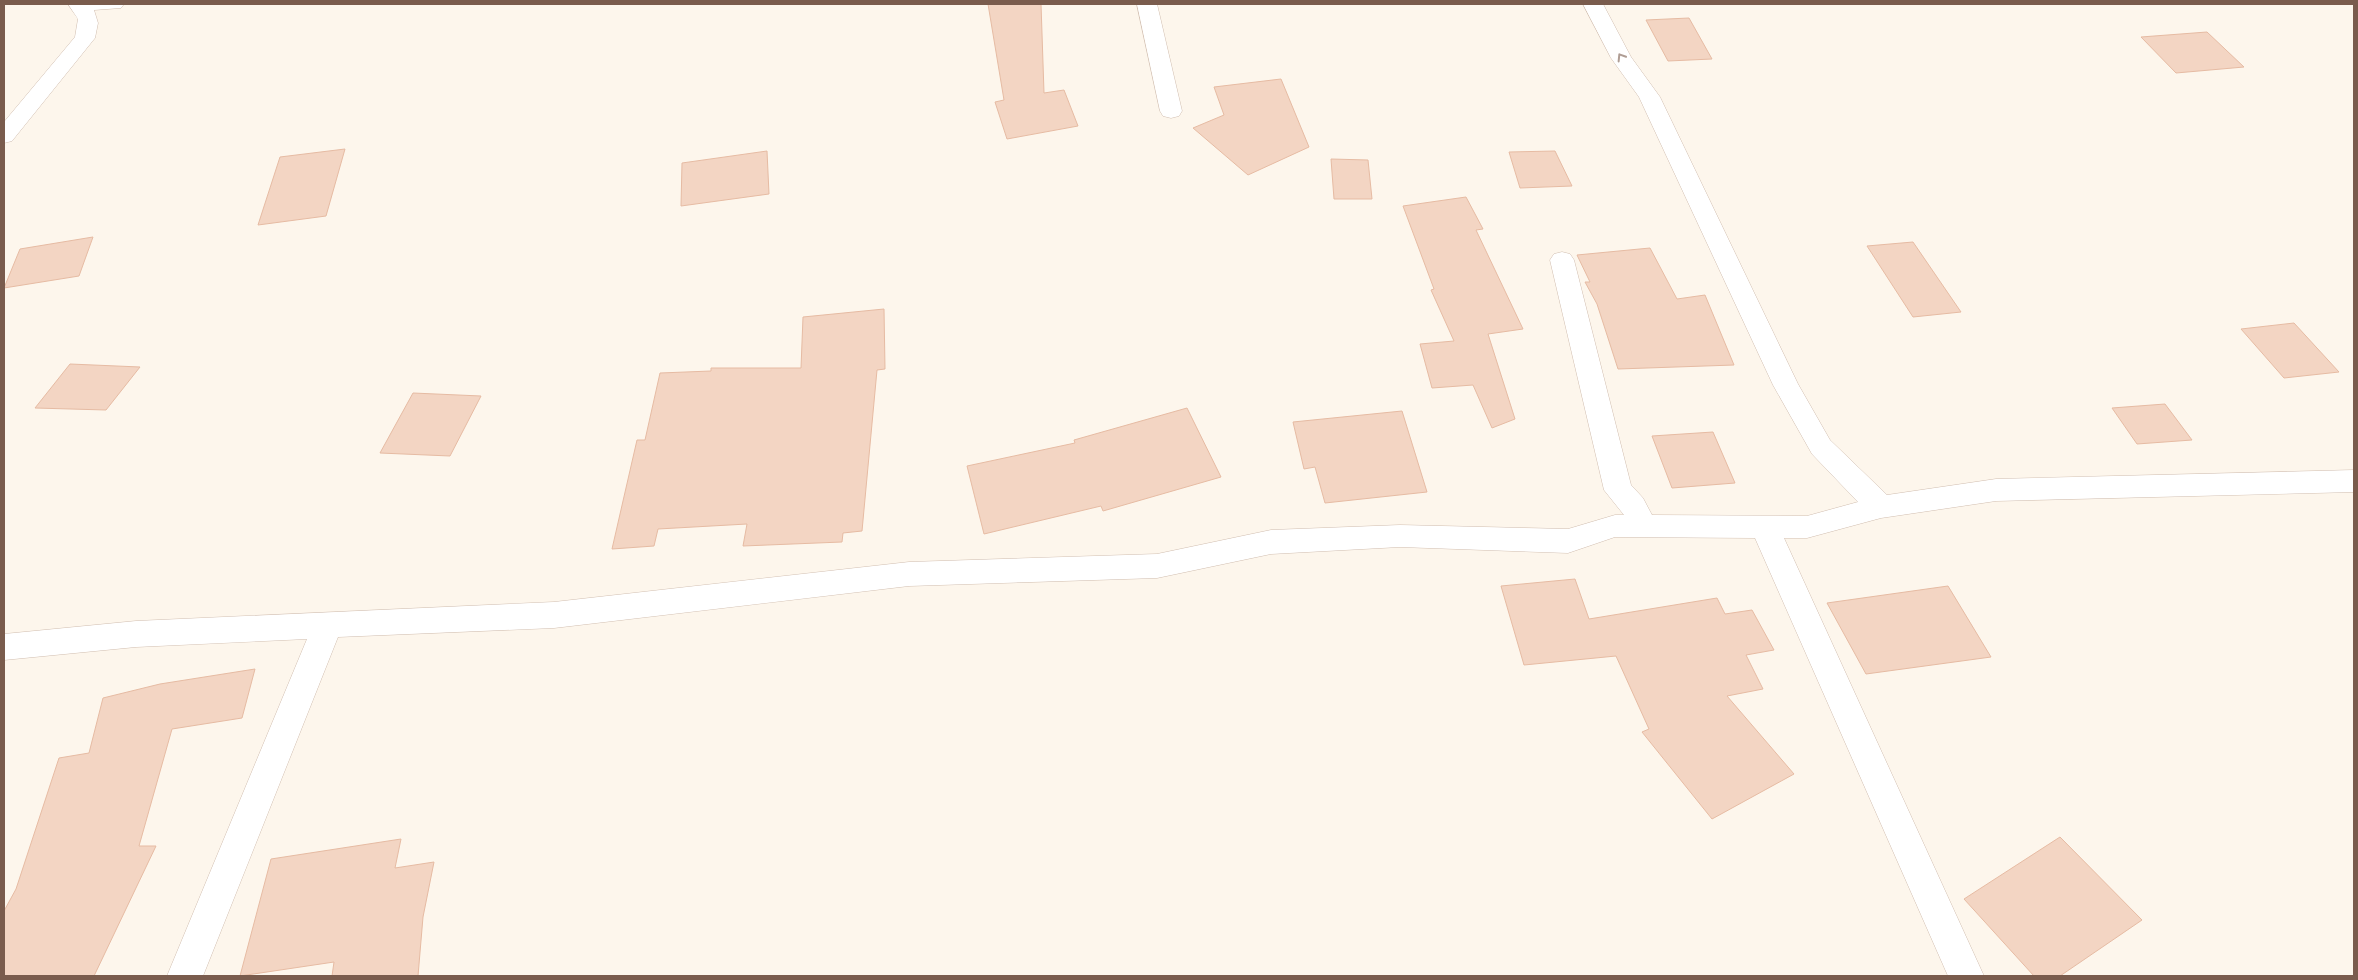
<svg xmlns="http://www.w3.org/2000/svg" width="2358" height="980" viewBox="0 0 2358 980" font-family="Raleway,sans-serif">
<rect width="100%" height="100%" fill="#fdf6ec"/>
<g fill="#f3d5c3" stroke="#e6bba3">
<path d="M988,4h53l3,89 20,-3 14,36 -71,13 -12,-37 9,-2z"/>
<path d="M1689,18l23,41 -44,2 -22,-41z"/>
<path d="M2207,32l37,35 -68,6 -35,-36z"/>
<path d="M1281,79l28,68 -61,28 -55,-47 31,-13 -10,-28z"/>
<path d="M345,149l-19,67 -68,9 22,-68z"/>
<path d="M767,151l2,43 -88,12 1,-43z"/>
<path d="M1555,151l17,35 -52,2 -11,-36z"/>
<path d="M1331,159l37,1 4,39h-38z"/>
<path d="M1466,197l17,32 -7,1 47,99 -35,5 27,85 -23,9 -19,-43 -41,3 -12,-44 34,-3 -23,-51 3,-1 -31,-83z"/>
<path d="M93,237l-14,39 -75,12 16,-39z"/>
<path d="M1913,242l48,70 -48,5 -46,-71z"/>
<path d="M1650,248l27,51 28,-4 29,70 -116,4 -21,-65 -12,-22h5l-13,-27z"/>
<path d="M884,309l1,60 -8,1 -15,161 -19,2 -1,9 -99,4 4,-22 -89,5 -4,17 -42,3 25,-109h8l15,-67 51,-2v-3h90l2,-51z"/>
<path d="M2294,323l45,49 -55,6 -43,-49z"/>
<path d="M70,364l70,3 -34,43 -71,-2z"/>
<path d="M413,393l68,3 -31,60 -70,-3z"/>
<path d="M2165,404l27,36 -55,4 -25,-36z"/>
<path d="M1187,408l34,69 -118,34 -2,-5 -117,28 -17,-68 108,-23 -1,-3z"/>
<path d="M1402,411l25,81 -102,11 -10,-36 -11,2 -11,-47z"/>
<path d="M1713,432l22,51 -63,5 -20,-52z"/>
<path d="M1575,579l14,40 128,-21 8,16 27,-4 22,40 -28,5 17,34 -36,7 67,78 -82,45 -70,-87 7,-3 -33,-73 -92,9 -23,-79z"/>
<path d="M1948,586l43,71 -125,17 -39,-71z"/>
<path d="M255,669l-13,49 -70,11 -33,117h17l-62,130h-90v-65l12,-22 43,-131 30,-5 14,-55 57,-14z"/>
<path d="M2060,837l82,83 -82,56h-26l-70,-77z"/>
<path d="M401,839l-6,29 39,-6 -11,55 -5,59h-86l2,-14 -94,14 31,-117z"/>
</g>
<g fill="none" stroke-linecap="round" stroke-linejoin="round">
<g stroke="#d1beb0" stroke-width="1">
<g id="street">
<path d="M68,4h56l-3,4 -27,2 4,13 -3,15 -83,103 -8,2v-21l71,-85 3,-18z"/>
<path d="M1137,4h20l25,107 -3,5 -8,2 -8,-2 -3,-5z"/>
<path d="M1583,4h20l28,53 29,40 138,287 32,56 57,55 109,-16 358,-9v22l-358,9 -115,17 -74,20h-23l200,438h-36l-193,-438 -140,-1 -47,16 -168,-6 -129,7 -114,24 -248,8 -355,42 -216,9 -135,339h-36l140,-337 -171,8 -132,13v-26l132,-13 418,-19 355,-40 248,-8 114,-24 129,-5 168,4 47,-14h9l-20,-25 -54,-230 4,-6 8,-2 8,2 4,6 57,225 12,13 9,17 155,1 51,-14 -46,-48 -39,-69 -134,-288 -28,-39z"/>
</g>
</g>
<use href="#street" fill="#fff" fill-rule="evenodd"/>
</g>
<defs><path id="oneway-chevron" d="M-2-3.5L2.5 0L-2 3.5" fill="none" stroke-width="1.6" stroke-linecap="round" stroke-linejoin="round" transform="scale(1.25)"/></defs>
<use stroke="#af9d94" href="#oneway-chevron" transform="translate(1621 57) rotate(-122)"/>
<rect width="2358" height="980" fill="none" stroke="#7a5c4d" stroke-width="10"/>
</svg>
